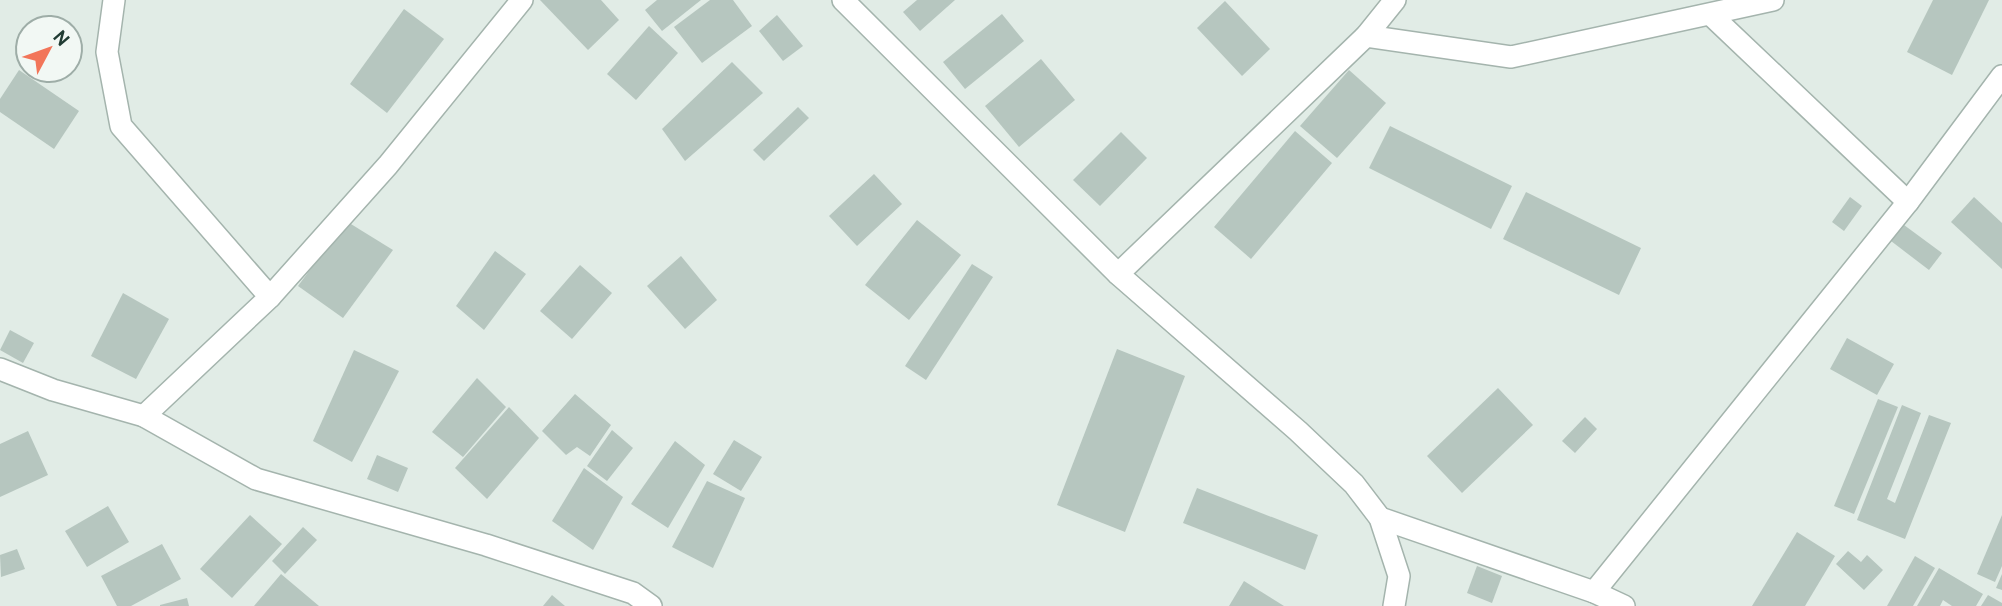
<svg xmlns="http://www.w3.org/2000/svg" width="2002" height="606" viewBox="0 0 2002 606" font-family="Overpass,sans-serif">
<rect width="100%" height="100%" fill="#e1ece6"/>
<g fill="#b6c6bf">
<path d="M540,0h61l18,20 -31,30z"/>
<path d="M657,0h44l-39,31 -17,-21z"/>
<path d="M710,0h23l19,26 -50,37 -28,-36z"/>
<path d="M917,0h38l-35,31 -17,-19z"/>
<path d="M1933,0h56l-37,75 -45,-23z"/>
<path d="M1225,1l45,48 -28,27 -45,-48z"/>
<path d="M404,9l40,30 -57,74 -37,-29z"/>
<path d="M1002,14l22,27 -59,48 -22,-27z"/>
<path d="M777,15l26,31 -20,15 -24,-30z"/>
<path d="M649,26l29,27 -42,47 -29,-26z"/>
<path d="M1041,59l34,41 -56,47 -34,-41z"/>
<path d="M732,62l31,31 -78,68 -23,-32z"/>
<path d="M19,70l60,41 -25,38 -54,-37v-13z"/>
<path d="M1349,70l37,33 -49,55 -37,-32z"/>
<path d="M798,107l11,11 -45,43 -11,-11z"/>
<path d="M1390,126l122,60 -21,43 -122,-61z"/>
<path d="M1295,131l37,32 -81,96 -37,-32z"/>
<path d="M1121,132l26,26 -47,48 -27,-26z"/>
<path d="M874,174l28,30 -45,42 -28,-30z"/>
<path d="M1526,192l115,56 -22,47 -116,-56z"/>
<path d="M1850,197l12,9 -18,25 -12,-9z"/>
<path d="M1974,197l28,26v46l-51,-47z"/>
<path d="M917,220l44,35 -52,65 -44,-35z"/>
<path d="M346,221l47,29 -50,68 -45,-32z"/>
<path d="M1904,225l38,28 -13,17 -38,-29z"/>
<path d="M495,251l31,23 -42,56 -28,-24z"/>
<path d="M681,256l36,44 -32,29 -38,-43z"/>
<path d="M972,264l21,13 -67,103 -21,-14z"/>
<path d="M580,265l32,28 -40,46 -32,-28z"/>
<path d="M123,293l46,26 -33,60 -45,-23z"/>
<path d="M10,330l24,13 -11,20 -23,-13z"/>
<path d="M1847,338l47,26 -17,31 -47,-26z"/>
<path d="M1117,349l68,27 -60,156 -68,-27z"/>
<path d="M354,350l45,21 -47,91 -39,-21z"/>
<path d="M477,378l29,29 -43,50 -31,-25z"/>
<path d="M1498,388l35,37 -71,68 -35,-37z"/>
<path d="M575,394l36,31 -21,31 -13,-9 -11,8 -24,-24z"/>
<path d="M1878,399l20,8 -44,107 -20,-8z"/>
<path d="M1902,405l19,8 -34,86 8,4 34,-88 22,8 -46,116 -48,-19z"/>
<path d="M509,407l30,31 -52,61 -32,-31z"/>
<path d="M1585,417l12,12 -22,24 -13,-12z"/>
<path d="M612,430l21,18 -26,33 -20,-15z"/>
<path d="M28,431l20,44 -48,22v-53z"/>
<path d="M734,440l28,17 -21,34 -28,-17z"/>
<path d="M675,441l30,24 -37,63 -37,-24z"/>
<path d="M377,455l31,13 -10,24 -31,-13z"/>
<path d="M584,468l39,29 -30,53 -41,-29z"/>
<path d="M707,481l38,17 -32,70 -41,-21z"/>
<path d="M1197,488l121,47 -13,35 -122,-47z"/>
<path d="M108,506l21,36 -42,25 -22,-36z"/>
<path d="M250,515l32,29 -50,54 -32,-29z"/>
<path d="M2002,515v51l-7,16 -18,-8z"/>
<path d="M303,527l14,13 -32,34 -13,-13z"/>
<path d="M1797,532l38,24 -30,50h-53z"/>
<path d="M162,544l19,35 -50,27h-14l-16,-30z"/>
<path d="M17,549l8,20 -24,8 -1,-22z"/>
<path d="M1848,551l13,11 6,-7 16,15 -19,20 -28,-26z"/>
<path d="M1915,556l20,12 -22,38h-26z"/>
<path d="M1477,566l25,10 -10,27 -25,-10z"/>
<path d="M1939,568l44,26 -7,12h-24l-9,-6 -3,6h-23z"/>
<path d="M281,574l38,32h-65z"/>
<path d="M2002,574v16l-6,-2z"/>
<path d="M1244,581l40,25h-55z"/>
<path d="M552,595l13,11h-22z"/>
<path d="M1988,595l14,8v3h-21z"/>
<path d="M187,598l2,8h-29v-1z"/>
</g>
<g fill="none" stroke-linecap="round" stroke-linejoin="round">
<g stroke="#a4b4ad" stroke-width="24">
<g id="minor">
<path d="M114,0l-7,52 14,74 149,171"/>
<path d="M843,0l275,274 180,157 56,53 26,34 19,58 -5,30"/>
<path d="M1711,15l197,187"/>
<path d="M1366,36l145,21 262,-57"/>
<path d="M1118,274l248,-238 29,-36"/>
<path d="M0,369l53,21 91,26 112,63 230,66 147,48 18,13"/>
<path d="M144,416l126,-119 118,-132 134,-165"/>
<path d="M1380,518l214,74 30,14"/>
<path d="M1594,592l314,-390 94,-126"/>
</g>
</g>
<use href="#minor" stroke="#fff" stroke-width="21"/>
</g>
<g transform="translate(49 49) rotate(49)"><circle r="33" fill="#f2f8f4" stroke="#9eada7" stroke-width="2"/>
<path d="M0-5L12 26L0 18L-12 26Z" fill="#f27559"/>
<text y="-10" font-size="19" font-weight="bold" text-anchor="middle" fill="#213c33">N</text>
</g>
</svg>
